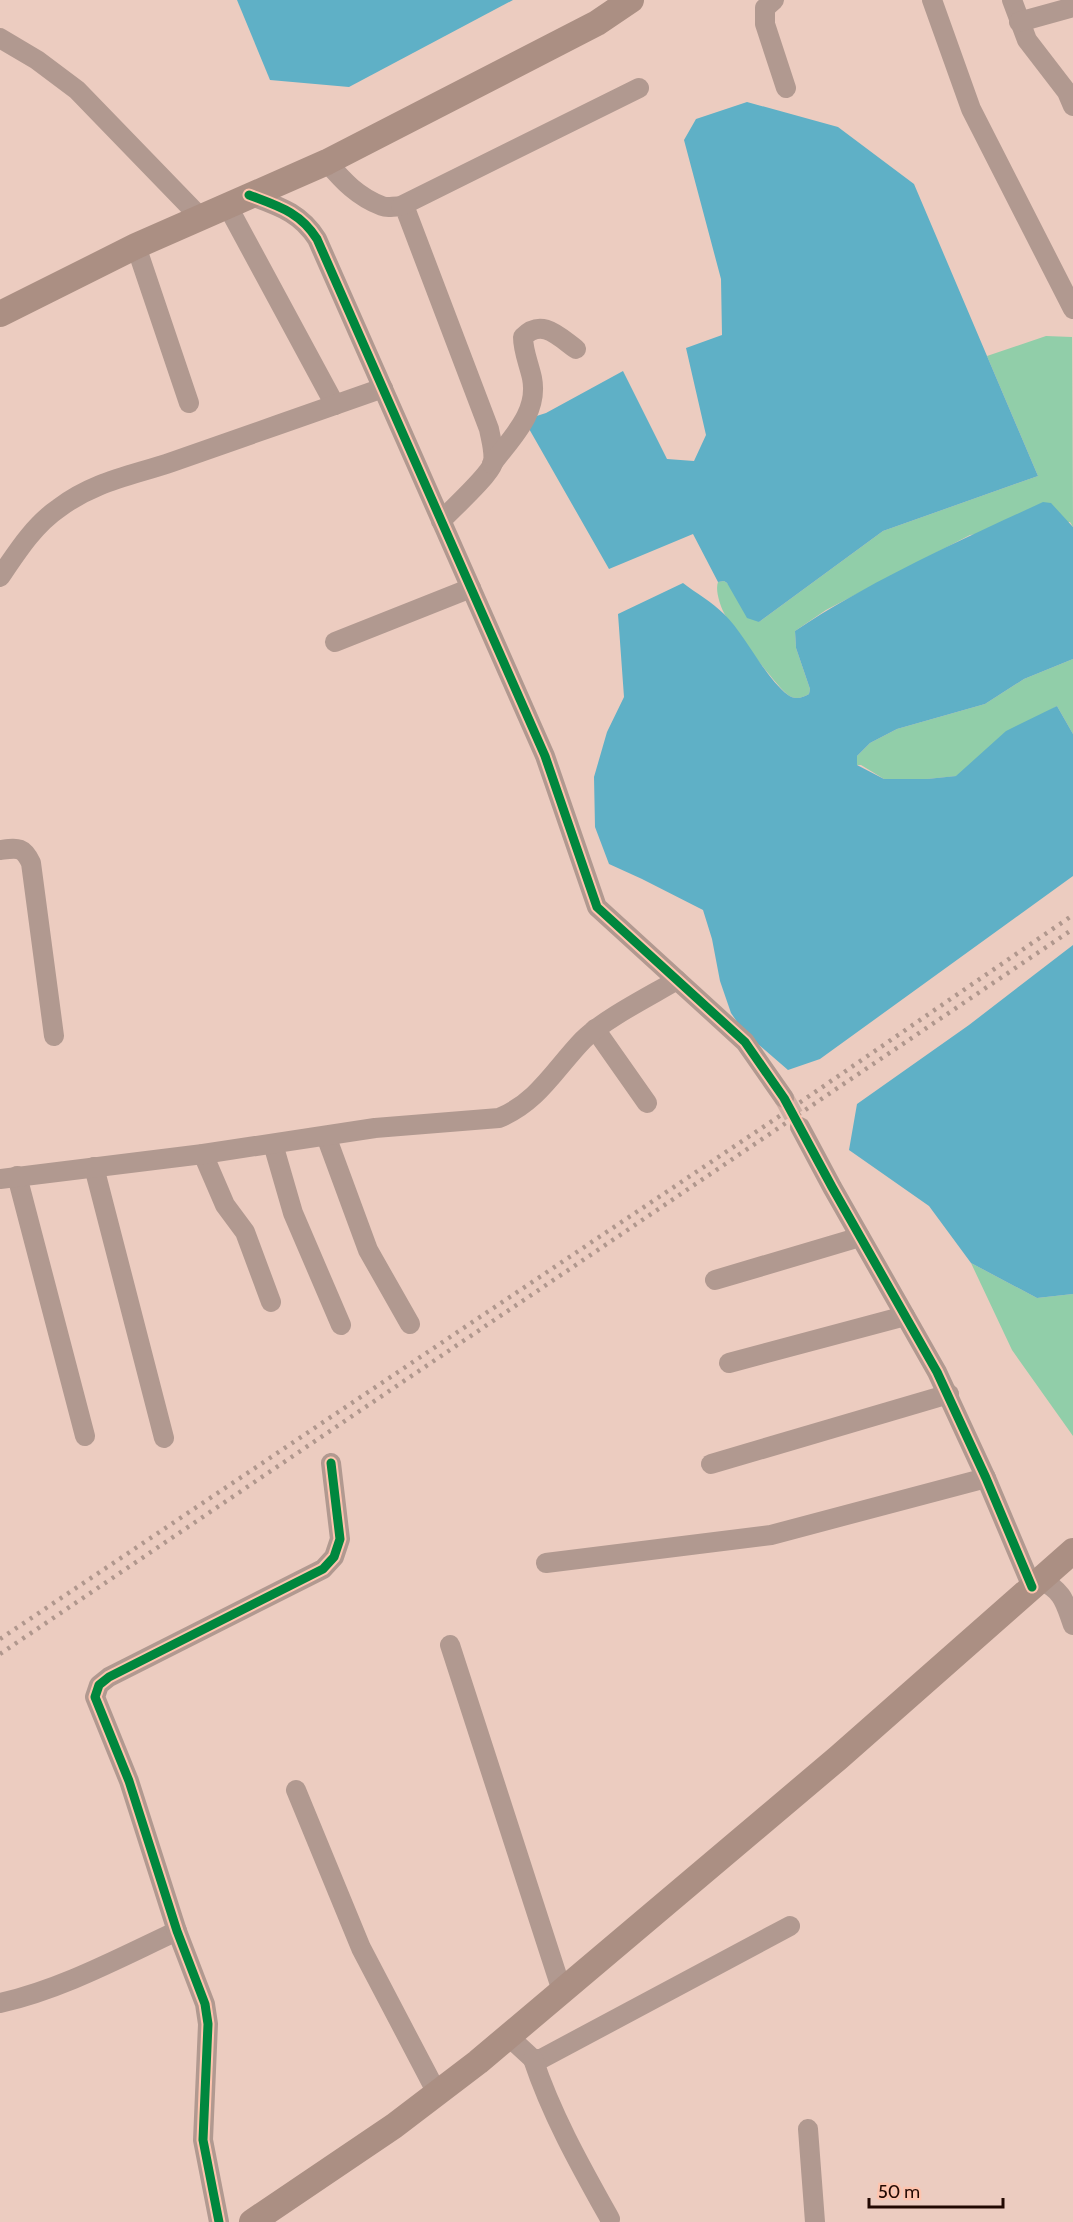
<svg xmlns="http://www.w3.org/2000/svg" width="1073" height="2222" viewBox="0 0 1073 2222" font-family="Cabin,sans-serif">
<rect width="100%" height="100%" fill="#ecccc0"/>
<g fill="#91cea9">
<path d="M1046,336l26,1 1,190 -3,-5 -100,13 -144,75 -31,21 1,17 14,41 -1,5c-6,4 -15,6 -21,1 -11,-8 -58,-70 -64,-82 -4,-8 -9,-23 -6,-31l6,-1 3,2 32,39 124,-91 155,-55 -51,-120z"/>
<path d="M1073,659v75l-16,-28 -75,49 -25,21 -30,3h-43l-23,-14h-4v-9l13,-13 27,-14 88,-25 39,-25z"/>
<path d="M971,1263l66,35 36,-4v142l-61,-86z"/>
</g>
<g fill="#5fb0c6">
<path d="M237,0h276l-164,87 -79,-7z"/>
<path d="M747,102l91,25 76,57 124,292 -155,55 -124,91 -12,-4 -20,-35 -3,-2 -6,1 -25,-48 -84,35 -85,-149 22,-7 77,-42 44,88 27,2 12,-26 -20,-87 36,-13 -1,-56 -37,-139 12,-21z"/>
<path d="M1043,502l8,1 22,24v132l-49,20 -39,25 -88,25 -27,14 -13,13v9l27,14h43l29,-3 50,-45 51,-25 16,28v142l-253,183 -32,11 -44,-38 -13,-19 -11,-32 -8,-42 -9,-29 -61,-31 -33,-15 -14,-37 -1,-50 13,-45 17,-35 -6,-83 65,-31c13,10 29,19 41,31 22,21 40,63 64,81 6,5 15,3 21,-1l1,-5 -14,-41 -1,-17c77,-51 164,-90 248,-129z"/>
<path d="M1073,945v349l-36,4 -66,-35 -42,-57 -80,-56 8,-46 112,-79z"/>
</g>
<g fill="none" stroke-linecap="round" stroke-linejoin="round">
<path stroke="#ceafa4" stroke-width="20" stroke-dasharray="20 10" stroke-linecap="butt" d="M784,1098l16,29"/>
<g stroke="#b19990" stroke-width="20">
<path d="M774,0l-9,8v16l21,64"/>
<path d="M932,0l39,109 102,200"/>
<path d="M1012,0l15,40 40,52 6,14"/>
<path d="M1019,22l54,-15"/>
<path d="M0,38l37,22 40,30 123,127"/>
<path d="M327,162c16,19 31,35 55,44 8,3 15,-2 23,2l84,221c2,11 6,23 4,34 -4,13 -41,46 -52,58"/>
<path d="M249,195c29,11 51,17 68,44l228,517 52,151 148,135 39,56"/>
<path d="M227,205l108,200"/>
<path d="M401,206l238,-118"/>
<path d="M136,246l53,157"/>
<path d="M492,464c19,-26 47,-51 40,-86 -3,-14 -9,-27 -9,-41 19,-19 35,-1 53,12"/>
<path d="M0,577c17,-25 34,-52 59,-69 36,-27 72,-32 113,-46 70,-25 141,-49 211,-74"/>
<path d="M335,642l136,-54"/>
<path d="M0,850c17,-2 23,-4 31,13l23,173"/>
<path d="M595,1029l52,74"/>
<path d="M800,1127l32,60 105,185 49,106 46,109"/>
<path d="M326,1136l42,114 42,74"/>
<path d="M273,1144l20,69 48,112"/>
<path d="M203,1154l22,51 20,27 26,70"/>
<path d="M94,1167l70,271"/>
<path d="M17,1176l68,260"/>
<path d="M0,1179l203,-25 172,-26 124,-10c39,-16 56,-49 84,-78 21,-21 67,-44 94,-60"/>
<path d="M715,1280l145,-43"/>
<path d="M729,1363l176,-47"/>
<path d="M711,1464l238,-70"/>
<path d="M546,1563l225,-28 215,-57"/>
<path d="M1040,1580c24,11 25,23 33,45"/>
<path d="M450,1645l112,346"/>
<path d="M296,1790l65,158 76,145"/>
<path d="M0,2003c62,-14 119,-45 177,-72"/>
<path d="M508,2036l25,23h8l249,-133"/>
<path d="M533,2059c19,57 48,108 77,160"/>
<path d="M808,2129l7,93"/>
<path d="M219,2222l-16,-82 5,-116 -3,-20 -28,-73 -48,-150 -34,-84 4,-12 10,-8 214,-108 11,-12 6,-18 -9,-76"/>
</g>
<g stroke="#ab8f83" stroke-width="26">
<path d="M0,314l136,-68 191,-84 270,-139 34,-23"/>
<path d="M252,2222l142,-96 84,-64 360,-304 235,-207"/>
</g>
<g stroke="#b0978d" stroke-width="4.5" stroke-dasharray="3 6" stroke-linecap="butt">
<path d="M0,1639l802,-538 271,-186"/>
<path d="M0,1654l1073,-725"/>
</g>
<g stroke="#fec4ae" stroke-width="13">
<g id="cycleway">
<path d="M249,195c29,11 51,17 68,44l228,517 52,151 148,135 39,56 48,89 105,185 49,106 46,109"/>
<path d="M219,2222l-16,-82 5,-116 -3,-20 -28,-73 -48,-150 -34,-84 4,-12 10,-8 214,-108 11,-12 6,-18 -9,-76"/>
</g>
</g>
<use href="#cycleway" stroke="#00873e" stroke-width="9"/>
</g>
<path d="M869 2198v9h134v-9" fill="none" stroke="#220902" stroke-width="3"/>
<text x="878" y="2198" font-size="18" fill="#220902" stroke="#fec4ae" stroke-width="4.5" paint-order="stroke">50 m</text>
</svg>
